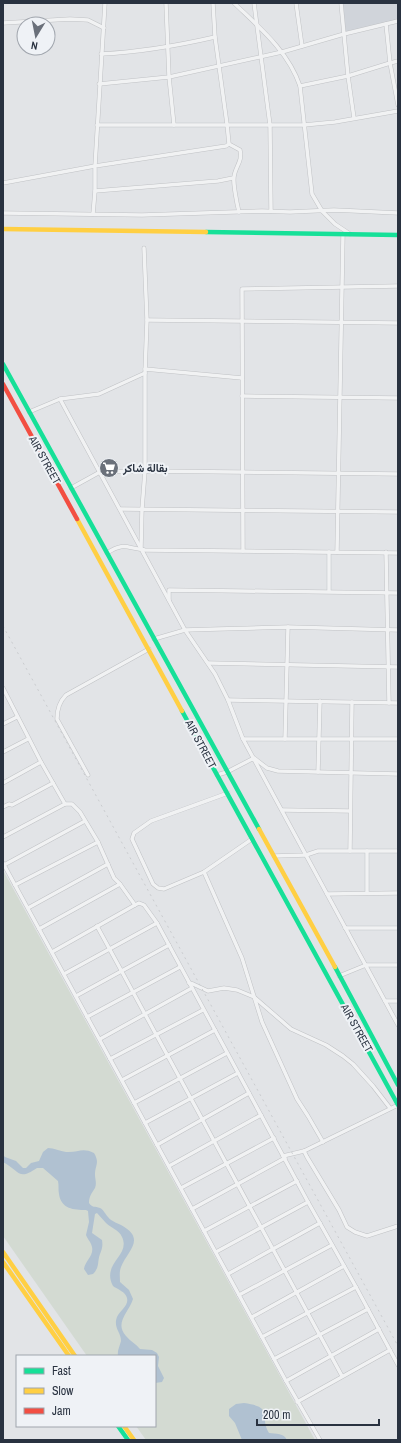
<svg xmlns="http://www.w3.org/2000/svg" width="401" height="1443" viewBox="0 0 401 1443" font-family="'Archivo Narrow',Vazirmatn,sans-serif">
<rect width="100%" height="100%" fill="#e2e4e7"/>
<path fill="#d0d4da" d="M341,3h57v18l-54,13z"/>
<path fill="#d3dad2" d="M3,870l312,570h-169l-10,-14h19v-70h-68l-84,-120z"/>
<g fill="#b0c1d1">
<path d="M48,1148c6,0 12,3 18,4 12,1 16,-5 28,1 6,10 1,12 1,22 0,4 2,8 0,13 -3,5 -6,8 -6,15 3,5 6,3 11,5 4,2 5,6 8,9 3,4 9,6 13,8 26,14 6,26 0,42 -2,5 -1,10 -1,15l9,8 4,9c-4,13 -19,24 -7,37 4,5 10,8 14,13l12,1 5,3 2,4 -1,9 6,12 -2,4 -7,1v-27h-37c-1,-6 2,-10 3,-15 0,-9 -8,-13 -4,-24 3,-7 12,-11 10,-19 -1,-6 -10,-9 -14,-12 -12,-23 18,-30 9,-49 -3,-7 -11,-9 -16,-14 -3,-3 -6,-7 -9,-10l-2,1 -3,19 10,7c1,6 0,9 -2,14 -3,8 0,13 -7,20l-5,1 -4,-6c1,-8 10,-13 8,-22 -1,-5 -4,-7 -6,-12l3,-13 -1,-11 -2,-1c-12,0 -25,-1 -27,-16 -1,-4 0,-9 -1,-13l-15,-13h-6c-19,13 -17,3 -34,-6v-7l2,2 11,4 7,7h3l5,-5 8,-2 4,-9z"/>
<path d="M244,1403c30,4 15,12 25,30 7,1 15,0 18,7h-45l-7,-17 -6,-7v-7l7,-5z"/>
</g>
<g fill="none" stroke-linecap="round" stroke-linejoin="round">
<g stroke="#c0c2c5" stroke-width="4.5">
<g id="street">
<path d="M166,3l3,74 5,48"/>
<path d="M234,3c26,25 54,48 66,83l12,108 10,17 13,13 15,10"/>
<path d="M254,3l16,122 1,86"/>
<path d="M296,3l6,43"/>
<path d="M341,3l7,73 6,42"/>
<path d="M3,23l67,-4 18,1 16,8"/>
<path d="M386,24l4,39 8,42"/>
<path d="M101,54c40,-2 75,-8 114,-17"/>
<path d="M99,84l70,-7 113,-25 62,-18 54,-13"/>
<path d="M300,86l48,-10 42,-13 8,-2"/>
<path d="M97,125h207l31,-3 63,-11"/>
<path d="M229,144l11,6c3,11 -5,17 -6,27 -1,7 3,27 5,35"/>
<path d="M3,183l92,-17 10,-163"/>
<path d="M95,191l123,-10 15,-3"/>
<path d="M3,213l139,2 120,-4 28,1 44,-2 64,3"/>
<path d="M93,214l2,-23v-25l131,-20 3,-2 -2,-20 -12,-87 -2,-34"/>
<path d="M147,320l251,3"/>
<path d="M145,369l97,9"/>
<path d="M242,396l156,2"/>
<path d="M60,399l125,231 30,44 13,26 15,39 155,286"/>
<path d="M29,412l31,-13 39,-5 46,-21"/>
<path d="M71,488l29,-16 45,-1 253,3"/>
<path d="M120,509l278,3"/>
<path d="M141,548l1,-39 3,-38v-98l2,-53 -3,-72"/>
<path d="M243,551l-1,-262 156,-3"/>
<path d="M337,552l6,-318"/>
<path d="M386,552l3,151"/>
<path d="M107,553c17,-11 19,-5 38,-3l253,3"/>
<path d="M329,591v-39"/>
<path d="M169,600v-10l229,3"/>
<path d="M154,639l31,-9 33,-1 70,-2 110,3"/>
<path d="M208,663l190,4"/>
<path d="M3,688l38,74 24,42"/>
<path d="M228,700l170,3"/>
<path d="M3,724l14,-7"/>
<path d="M243,739h155"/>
<path d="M285,739l3,-112"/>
<path d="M3,752l25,-13"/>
<path d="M318,772l2,-71"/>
<path d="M88,775l-31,-56c0,-10 2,-17 9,-24l83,-46"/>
<path d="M217,775l10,-3 27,-14 13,10 11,3 120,3"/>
<path d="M3,783l38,-21"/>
<path d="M228,793l-77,28 -17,12 -2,6 21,45 5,4 6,1 40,-17 48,-33"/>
<path d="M3,807l6,-3 3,1 41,-22"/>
<path d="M282,810l68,1"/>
<path d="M3,837l62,-33h7l8,8 18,30 16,36 6,6 15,21"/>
<path d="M350,851l2,-149"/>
<path d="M274,856l32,-1 12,-4h80"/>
<path d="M3,863l283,518 34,59"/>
<path d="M4,865l81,-44"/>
<path d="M204,872l38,86 20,64 35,77 11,17 15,26"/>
<path d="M15,885l83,-43"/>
<path d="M367,893v-42"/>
<path d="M327,894l71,-1"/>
<path d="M28,908l80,-44"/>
<path d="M97,926l245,450"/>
<path d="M345,928h53"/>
<path d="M39,929l81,-45"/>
<path d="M52,952l83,-47 4,-2 5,2 13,18 151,279 48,85 42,78"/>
<path d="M64,974l93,-51"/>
<path d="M339,976l27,-11h32"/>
<path d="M189,983l4,1 15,7 16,-3 13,2 17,7 37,32 35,16 17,11 10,8 20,22 17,22"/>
<path d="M76,996l93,-51"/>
<path d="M385,1001h13"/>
<path d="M87,1017l93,-50"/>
<path d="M100,1039l92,-51"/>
<path d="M110,1059l93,-49"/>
<path d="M122,1080l93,-50"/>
<path d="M134,1103l93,-50"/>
<path d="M145,1123l93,-50"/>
<path d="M157,1145l92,-52"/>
<path d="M304,1151l3,6 32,53 8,17 8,5 12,4 31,-10"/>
<path d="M283,1156l21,-5 94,-46"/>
<path d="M169,1166l92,-51"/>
<path d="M181,1188l93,-50"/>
<path d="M192,1209l93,-51"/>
<path d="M204,1231l93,-50"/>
<path d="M216,1252l92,-50"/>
<path d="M228,1274l92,-51"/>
<path d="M239,1295l93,-50"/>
<path d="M252,1317l92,-51"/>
<path d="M262,1337l94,-50"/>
<path d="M274,1359l94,-50"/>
<path d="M286,1381l93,-52"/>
<path d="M297,1402l93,-52"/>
</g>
</g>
<use href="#street" stroke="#f1f2f3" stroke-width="3.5"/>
<g stroke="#16e098" stroke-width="4.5">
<path d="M206,232l192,3"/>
<path d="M3,364l256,465"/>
<path d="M182,711l216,394"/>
<path d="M335,967l63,118"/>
<path d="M118,1426l10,14"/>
</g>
<g stroke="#ffcf43" stroke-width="4.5">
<path d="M3,229l203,3"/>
<path d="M77,519l105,192"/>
<path d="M259,829l76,138"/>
<path d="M3,1252l72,104"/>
<path d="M3,1262l66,94"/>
<path d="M124,1426l10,14"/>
</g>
<path stroke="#f24e42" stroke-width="4.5" d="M3,384l74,135"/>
<path stroke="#cacccf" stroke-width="1" stroke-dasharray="2 4" stroke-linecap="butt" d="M3,626l395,720"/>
</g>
<defs>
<g id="supermarket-disc" transform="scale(1)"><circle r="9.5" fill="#6a707a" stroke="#eff2f6"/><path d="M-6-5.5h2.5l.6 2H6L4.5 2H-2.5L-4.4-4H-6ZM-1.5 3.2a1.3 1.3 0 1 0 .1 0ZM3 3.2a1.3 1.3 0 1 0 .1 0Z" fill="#fff"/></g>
</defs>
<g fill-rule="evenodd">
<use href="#supermarket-disc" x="109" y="468"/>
</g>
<g text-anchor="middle" stroke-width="4" stroke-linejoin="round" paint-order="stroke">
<g font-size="11" fill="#293240" stroke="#eff2f6">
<text transform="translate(45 460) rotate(61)" y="4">AIR STREET</text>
<text transform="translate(201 744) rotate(62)" y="4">AIR STREET</text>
<text transform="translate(357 1028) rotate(61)" y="4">AIR STREET</text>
</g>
<g font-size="11" font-weight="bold" fill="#293240" stroke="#eff2f6" text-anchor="start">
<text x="123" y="472">بقالة شاكر</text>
</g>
</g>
<rect width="401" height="1443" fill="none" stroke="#293240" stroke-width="8"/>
<rect x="16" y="1355" width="140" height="72" fill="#eff2f6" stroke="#a0a5ad"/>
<rect x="24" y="1368" width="20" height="6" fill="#16e098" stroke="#a0a5ad"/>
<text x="52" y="1375" font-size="12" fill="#293240">Fast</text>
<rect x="24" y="1388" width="20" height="6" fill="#ffcf43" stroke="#a0a5ad"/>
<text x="52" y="1395" font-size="12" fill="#293240">Slow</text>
<rect x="24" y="1408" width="20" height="6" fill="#f24e42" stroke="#a0a5ad"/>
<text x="52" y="1415" font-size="12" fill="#293240">Jam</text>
<g transform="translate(36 36) rotate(190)"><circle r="19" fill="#eff2f6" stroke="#a0a5ad"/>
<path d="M0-3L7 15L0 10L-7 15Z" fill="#6a707a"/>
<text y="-6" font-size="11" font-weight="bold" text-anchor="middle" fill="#293240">N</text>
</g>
<path d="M257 1419v6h122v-6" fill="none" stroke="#293240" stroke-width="2"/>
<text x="263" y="1419" font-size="12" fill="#293240" stroke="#eff2f6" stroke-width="3" paint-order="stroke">200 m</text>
</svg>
